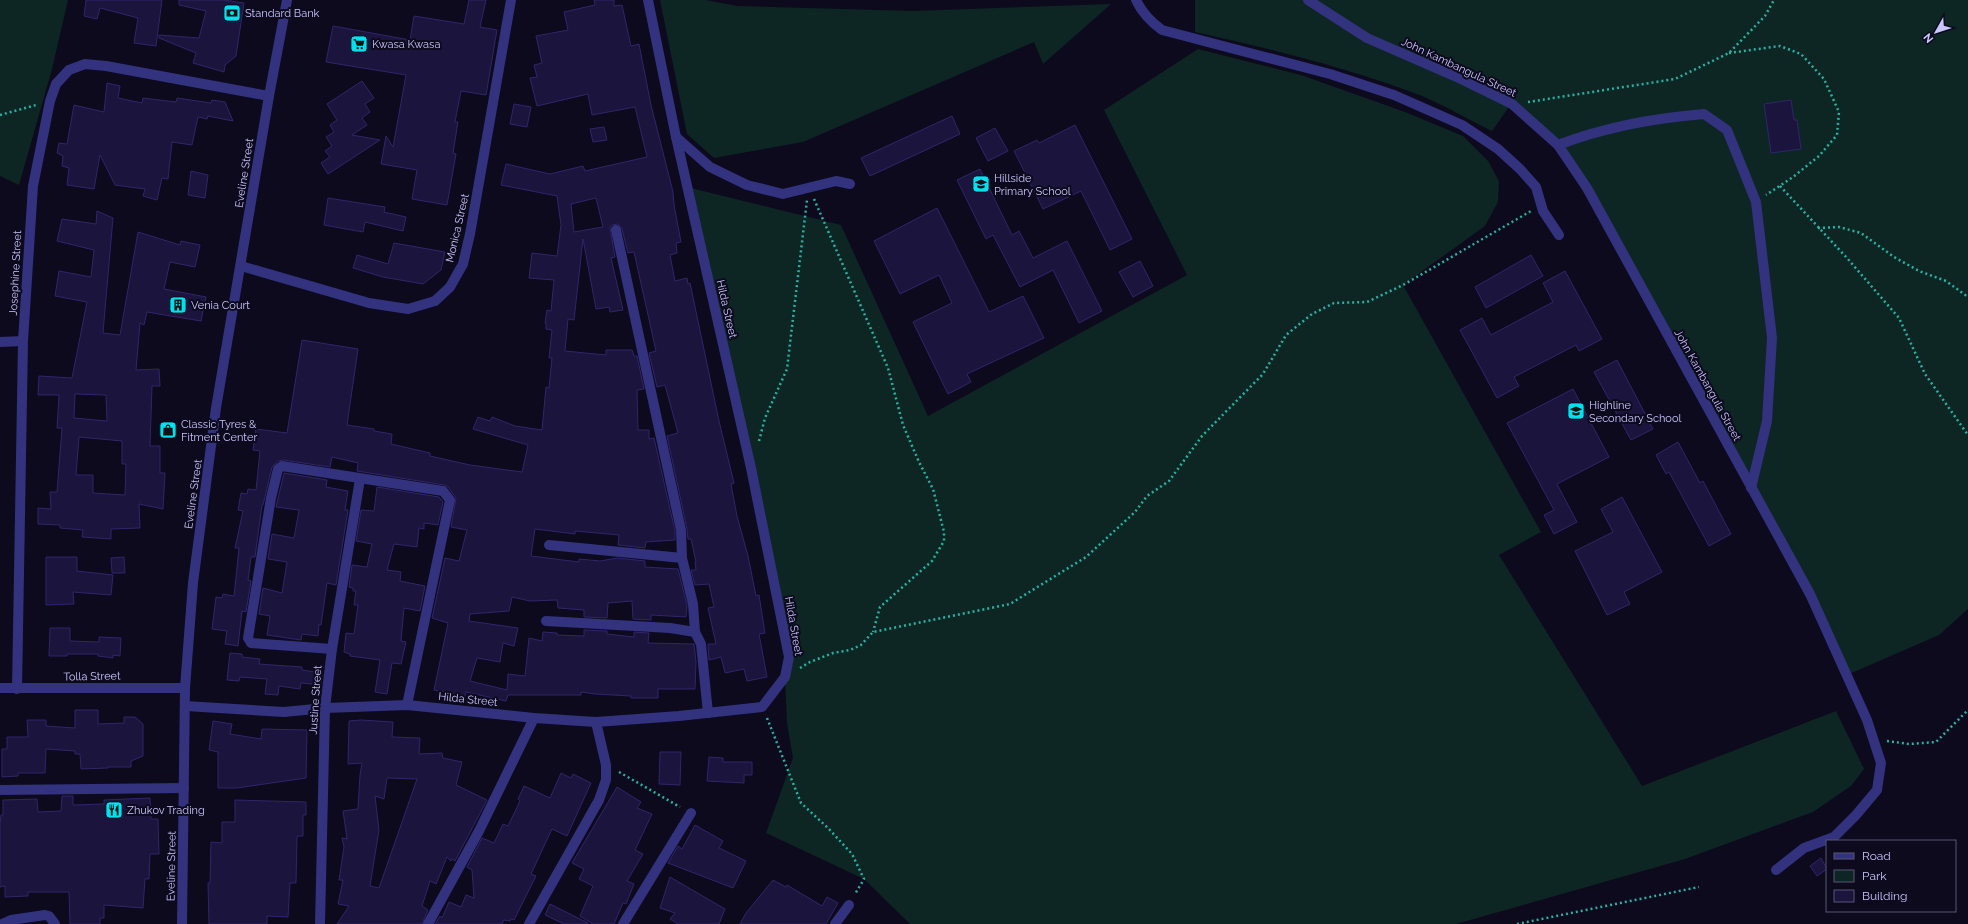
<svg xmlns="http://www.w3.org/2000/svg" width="1968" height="924" viewBox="0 0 1968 924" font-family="Raleway,sans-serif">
<rect width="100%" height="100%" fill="#0c0a1c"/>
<g fill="#0d2624">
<path d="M0,0h68l-16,69 -33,116 -19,-9z"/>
<path d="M660,0h46l31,6 176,5 198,-7 -68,60 -9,-22 -231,100 -89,16 -27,-24z"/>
<path d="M1195,0h773v609l-29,26 -92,40 -96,-187 -193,-343 -47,-41 -19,27c-23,-11 -46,-25 -70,-35 -74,-28 -150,-47 -227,-64z"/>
<path d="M1198,49l103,26 104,37 58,24 25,25 11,20 -1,21 -13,24 -82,59 138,247 -42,23 143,231 194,-75 28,58 -13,17 -38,26 -128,47 -229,65h-546l-46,-45 -98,-46 27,-75 -6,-35 -2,-46 4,-20 -102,-470 154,38 87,191 259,-141 -83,-165z"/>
</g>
<g fill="#1b153e" stroke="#30256b" fill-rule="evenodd">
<path d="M86,0h76l-6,46 -22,-3 4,-25 -38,-10 -3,11 -13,-3z"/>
<path d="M179,0h45l20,3 -8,53 -11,9 -1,7 -31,-9 3,-10 -37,-15v-3l40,3 7,-27 -27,-6z"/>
<path d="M469,0h17l-6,27 17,3 -11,65 -25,-4 -6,31h3l-5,31 3,1 -9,51 -35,-6 5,-29 -36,-6 5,-28 7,11 13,-72 -80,-13 7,-36 77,14 4,-24 50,8z"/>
<path d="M594,0h20v6l8,-1 9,41 8,-2 12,61 22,87 1,13 7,37 -5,1 1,10 -7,2 5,26 12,-3 1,6 2,-1 29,138 15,62 -3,1 6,32 11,40 8,40 3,-1 6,38 -6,1 8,43 -20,4 -3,-12 -19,4 -4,-16 -12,3 -1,-16h8l-8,-36 6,-1 -5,-23 -14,1 -4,-15h5l-1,-8h1l-5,-23h-3l-1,-10 -20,-93 11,-3 -13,-48 -8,2 -8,-34 7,-2 -22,-99 -6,1 -6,-24 -4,-5 -6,1 -2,3 5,29 -4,1 12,52 -13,2 -1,-5 -13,2 -13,-70 -9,81 -6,-1 -3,32 41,4v-5h26l2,6h3l7,33 -7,1 1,40h11v9l5,-1 21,93v9l-29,2 -1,6 -27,-3 1,-10 -44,-4v3l-40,-5 -4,27 48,6v-3l21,2 17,-3 28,3v6l33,2 9,36 -1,12 -35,-2v5l-18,-1 -1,-18 -24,2 -1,15 -23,-1v-7l-26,-2 -1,-8 -27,1 -18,-4 -3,14 -39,3 -1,7 49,7 -4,18 -11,-3 -3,19 -23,-4 -7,23 37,9 1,-16 17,2 4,-38 13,3 1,-9 14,1v2l27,1v-6l23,1v3l27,3v-5l15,1 -1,10 46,1 2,18 -1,27h-37v9h-27v-2l-36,-2 -14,-2v3h-73l-2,6 -40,-9 -3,11 -12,-4 2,-6 -19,-3 14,-67 -16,-5 13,-60 14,3 8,-31 -16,-3 5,-29 -8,-11 -4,-2 -87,-14 1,-8 -26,-6 -2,10 -47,-7 -5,1 -6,6 -9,38h-1l-7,52h-4l-3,23 3,1 -5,31 -4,-1 -4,35 -13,-2 2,-13 -15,-2 4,-32 6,1 1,-4 11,2 5,-48h-4l8,-37 -5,-1 3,-17 6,1 1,-5 8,1 4,-39 -7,-1 3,-21 31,4 15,-93 56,9 -11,76 27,4v2l18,3 -1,10 39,9v3l40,9 52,7 6,-27 -55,-16 5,-12 12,4 2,-4 23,9 27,4 4,-43 3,1 3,-30h-3l3,-28 -6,-1v-6h-1l2,-13 4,1 3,-31 -25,-2 3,-25 25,3 4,-31 -4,-29 -56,-11 5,-21 44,10 33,-8 2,5 62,-14 -12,-50 -43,8 -4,-21 -51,12 -7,-28 7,-1 -3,-12 8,-2 -6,-27 32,-6 -4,-18 31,-7zM596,198l7,29 -29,5 -3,-28z"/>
<path d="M362,81l12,17 -9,6 5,8 -8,6 5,7 -15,10 28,5 -52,34 -7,-11 9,-6 -5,-6 7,-5 -6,-9 8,-5 -4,-7 7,-5 -10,-16z"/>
<path d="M107,83l13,3 -2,12 24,5 1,-5 33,4 1,-4 34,5 1,-3 13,2 8,19 -25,-5 -1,3 -9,-2 -6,28 -20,-3 -4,37 -6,-1 -5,22 -14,-4 2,-7 -30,-4 -15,-30 -6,34 -27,-4 2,-17 -7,-2 1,-10 -6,-3 2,-10 8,1 7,-39 30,7z"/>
<path d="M1791,100l3,20h3l4,29 -30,4 -7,-49z"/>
<path d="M514,104l17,3 -4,20 -17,-3z"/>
<path d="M952,116l8,18 -90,42 -9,-18z"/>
<path d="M1075,125l57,114 -22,11 -29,-59 -38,18 -29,-58 23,-11 2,3z"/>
<path d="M604,127l3,13 -14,2 -3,-13z"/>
<path d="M995,128l13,23 -20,10 -12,-23z"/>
<path d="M980,169l32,66 7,-4 14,27 34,-17 35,70 -23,12 -26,-53 -33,17 -27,-52 -7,4 -29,-59z"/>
<path d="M191,171l17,4 -3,23 -17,-3z"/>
<path d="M328,198l57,9 -1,5 22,5 -3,14 -38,-9 -2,10 -39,-7z"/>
<path d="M937,208l52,104 34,-16 21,42 -77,36 4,8 -23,12 -35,-72 39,-19 -13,-28 -39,19 -26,-53z"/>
<path d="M97,211l16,7 -10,115 17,2 18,-103 42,13 1,-4 19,4 -5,22 -25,-5 -6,27 42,8 -5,24 -54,-9 -3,13 -4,-2 -4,47 23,-1 1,17h-8l-2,60h10v27h5l-2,36 -24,-5 1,24 -29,1v10l-29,-2 1,-7 -23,-2v-3l-22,-1v-16l13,1 -1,-17h7l5,-64h-5l2,-33h-21l1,-19 33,2 15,-76 -32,-6 4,-25 32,6 3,-27 -37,-9 5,-22 34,5zM75,394l31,1 1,26 -33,-3zM79,437l43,4v23h4l-1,31 -32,-2v-18h-17z"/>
<path d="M394,243l51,9 -4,18 -18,14 -40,-7 -30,-9 4,-13 31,9z"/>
<path d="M1531,255l12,21 -57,32 -11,-21z"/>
<path d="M1140,261l13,25 -20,11 -14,-25z"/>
<path d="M1565,271l37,68 -23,12 -3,-6 -62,32 5,9 -22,12 -37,-68 22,-12 9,17 62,-33 -10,-19z"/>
<path d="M1617,360l36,69 -22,11 -37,-68z"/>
<path d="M1573,389l36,68 -52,27 20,38 -23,12 -10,-19 10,-5 -47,-87z"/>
<path d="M1678,442l22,41 3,-2 28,53 -22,12 -40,-74 -3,2 -10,-19z"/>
<path d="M284,473l43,7 -1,7 22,4 -3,19h3l-12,75 -9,-2 -6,42 -2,-1 -1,12 -16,-2 -1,6 -34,-5 3,-19 -11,-2 4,-26 19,5 5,-31 -19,-3 4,-25 22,4 5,-28 -23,-3z"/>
<path d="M377,487l62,10 4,5 -5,23 -14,-2v6l-5,-1 -2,19 -23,-3 -7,26 14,2 -1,9 25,5 -5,25 -16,-3 -3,33 5,1 -5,22 -9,-1 -5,31 -12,-2 5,-32 -30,-4v-2l-6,-2 2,-19 8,1 4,-29h-4l2,-14h-3v-3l-4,-1 3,-22 15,2 5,-23 -16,-3 5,-31 13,1z"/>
<path d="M1622,497l40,75 -38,20 6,12 -23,11 -32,-64 38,-19 -12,-23z"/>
<path d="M46,557h31v14l36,4 -2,20 -38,-3 1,12 -28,1z"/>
<path d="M124,557l1,16h-13l-1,-15z"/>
<path d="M50,628h20v13l29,1v-5l22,1 -1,18 -7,-1v3l-15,-2v-2h-31v2h-18z"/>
<path d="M230,653l12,1v3l18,2 -1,5 43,3v3l20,3 -1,12 -20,-2 -1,6 -21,-3 -1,9 -13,-1 2,-15 -27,-2 -1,4 -12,-1z"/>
<path d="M75,710h23v14l26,-1v-6h11l8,7v32l-12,5v6h-23v1l-27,1 -1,-15h-5v-3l-29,-2 -1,24h-27v3l-16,1v-28h5v-12h21l-1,-17h19v6l29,2z"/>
<path d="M361,720l32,2 -1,15 28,1 -1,16 23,-1 1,5 19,4 -6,23 31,15 -32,61 -3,-2 -1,2 -4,-4 -11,27 -6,-3 -8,25 6,4 -6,14h-85l12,-18 -11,-2 5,-24h-4l5,-33 -2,-9 5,1 -4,-28 15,-2 2,-34 2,-12 -14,1 1,-43zM387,778l30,1 -38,109 -9,-2 9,-56 -4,-34 9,3z"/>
<path d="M213,721l19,3 -2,10 31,5 1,-10 45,1 -1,48 -69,10h-19v-36l-9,-2z"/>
<path d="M660,752h21l-1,33 -21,-1z"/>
<path d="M709,757l14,1v4h29v13h-8v8l-37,-2z"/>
<path d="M561,773l10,5 2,-4 18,9 -24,53 -15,-7 -21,45 5,2 -22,44 -3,-1 -1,2 -6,-1 -2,4h-67l5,-8 2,2 7,-16 12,5 5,-12 8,3 -2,-28 -5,-3 15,-29 12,5 9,-19 5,2 12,-25 -2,-2 6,-13 26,12z"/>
<path d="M617,787l24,15 -4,6 15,6 -17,36 8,4 -16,27 7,3 -8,20 -3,-1 -9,21h-21l-13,-8 13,-30 -14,-7 5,-10 -12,-6z"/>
<path d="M62,796h11v9l31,-1v-4l46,-2 1,21h7l1,35h-9l-1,25h-4l-2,29 -39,-3v13h-4v6h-30l-1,-32h-41v4l-23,1v-11l-5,1v-63l1,-9h2v-15l34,-1 1,13 23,-1z"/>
<path d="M235,800l71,2v13h-3v21h-6l-1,47h-6l-2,34 -21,-1v8h-58l-1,-41h2l1,-41 11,1v-21h13z"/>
<path d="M695,825l28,16 -4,7 27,13 -13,27 -65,-25 10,-17 4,3z"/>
<path d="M1821,858l6,11 -10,7 -7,-10z"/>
<path d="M670,877l55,32 -6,15h-41l-8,-5 5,-6 -15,-5z"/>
<path d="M773,880l13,7 1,-2 35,21 5,-9 11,6 -12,21h-86l6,-11z"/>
<path d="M550,904l38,19v1h-24l-19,-9z"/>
</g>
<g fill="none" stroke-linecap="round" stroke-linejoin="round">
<g stroke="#25b3a4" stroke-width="2.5" stroke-dasharray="2 3" stroke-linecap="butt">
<path d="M1729,53l51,-7 21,8 23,25 15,33 -2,23 -18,21 -26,21 -27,18"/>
<path d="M1528,102l147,-23 54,-26 36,-37 9,-16"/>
<path d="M0,115l36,-10"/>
<path d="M1780,186l67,72 52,60 26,56 43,61"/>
<path d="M814,199l74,169 15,57 16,37 14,27 11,43v9l-12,20 -52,46 -7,25"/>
<path d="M1818,228l21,-1 22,6 33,24 25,14 27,10 22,16"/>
<path d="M759,441l6,-23 22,-49 20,-169"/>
<path d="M800,668l10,-6 23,-9 17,-3 11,-5 12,-13 137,-28 76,-47 49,-45 12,-16 22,-15 33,-45 61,-62 23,-39 26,-21 22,-11 33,-1 36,-17 128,-74"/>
<path d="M767,718l34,85 27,25 24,26 12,25 -9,15"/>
<path d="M1887,741l22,3 27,-2 32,-32"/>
<path d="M619,772l61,35"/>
<path d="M1517,924l182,-37"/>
</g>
<g stroke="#32327e" stroke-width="10">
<path d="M1136,0c6,13 15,22 26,30l168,44 64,21 68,30 36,24 22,20 16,18 7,24 16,24"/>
<path d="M1308,0l59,38 94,41 51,25 46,41 29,43 223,406 57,126 14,43 -4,27 -21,25 -22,22 -30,11 -28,22"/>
<path d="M676,137l34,30 37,18 36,9 53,-13 14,3"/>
<path d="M1558,145c47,-18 96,-27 146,-31l23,16 29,72 16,136 -5,83 -16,67"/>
<path d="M616,230l65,300 1,28 11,46 2,28 6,12 7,69"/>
<path d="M241,266l128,37 39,6 27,-8 15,-14 13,-23 7,-30 41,-234"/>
<path d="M0,342l23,-1"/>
<path d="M549,545l133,13"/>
<path d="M546,621l124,7 25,4"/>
<path d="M332,649l-81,-6 -3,-5 23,-140 7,-29 4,-3 161,25 7,9 -43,205"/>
<path d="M0,688h185"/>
<path d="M17,689l6,-348 10,-155 17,-85 6,-17 13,-14 16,-6 21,2 163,30"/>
<path d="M185,706l99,6 41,-4 82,-3 127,13 62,4 83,-6 83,-9 23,-30 4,-20 -38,-189 -75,-331 -28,-137"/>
<path d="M0,790l184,-2"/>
<path d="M2,924l9,-4 34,-5 4,1 6,8"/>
<path d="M182,924l3,-236 8,-105 23,-175 53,-312 18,-96"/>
<path d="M320,924l5,-216 7,-59 28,-170"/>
<path d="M428,924l51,-93 55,-113"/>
<path d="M529,924l70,-124 7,-20v-15l-10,-43"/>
<path d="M623,924l68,-111"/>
<path d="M835,924l14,-19"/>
</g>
</g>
<defs>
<g id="bank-square" transform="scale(0.9)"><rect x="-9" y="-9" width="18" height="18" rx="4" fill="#00e2f0" stroke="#0c0a1c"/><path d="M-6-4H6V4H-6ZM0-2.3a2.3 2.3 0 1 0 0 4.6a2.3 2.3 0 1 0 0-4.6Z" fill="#111"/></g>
<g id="supermarket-square" transform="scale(0.9)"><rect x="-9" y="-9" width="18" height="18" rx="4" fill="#00e2f0" stroke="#0c0a1c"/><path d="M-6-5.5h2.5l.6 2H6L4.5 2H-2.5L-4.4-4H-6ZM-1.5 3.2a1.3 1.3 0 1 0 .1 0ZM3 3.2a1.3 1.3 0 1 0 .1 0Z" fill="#111"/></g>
<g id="school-square" transform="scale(0.9)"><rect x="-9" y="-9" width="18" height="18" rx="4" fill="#00e2f0" stroke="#0c0a1c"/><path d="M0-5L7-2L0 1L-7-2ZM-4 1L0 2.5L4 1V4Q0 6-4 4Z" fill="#111"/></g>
<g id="building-square" transform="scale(0.9)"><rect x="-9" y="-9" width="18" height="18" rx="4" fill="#00e2f0" stroke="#0c0a1c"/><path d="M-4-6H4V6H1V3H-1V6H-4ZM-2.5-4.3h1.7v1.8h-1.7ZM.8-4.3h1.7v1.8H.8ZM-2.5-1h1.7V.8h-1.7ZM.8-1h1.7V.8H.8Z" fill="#111"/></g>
<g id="shop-square" transform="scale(0.9)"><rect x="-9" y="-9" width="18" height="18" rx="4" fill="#00e2f0" stroke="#0c0a1c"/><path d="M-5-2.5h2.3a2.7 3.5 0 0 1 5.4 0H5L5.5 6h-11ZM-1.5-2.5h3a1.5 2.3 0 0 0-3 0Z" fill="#111"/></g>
<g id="restaurant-square" transform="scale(0.9)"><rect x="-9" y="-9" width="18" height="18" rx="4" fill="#00e2f0" stroke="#0c0a1c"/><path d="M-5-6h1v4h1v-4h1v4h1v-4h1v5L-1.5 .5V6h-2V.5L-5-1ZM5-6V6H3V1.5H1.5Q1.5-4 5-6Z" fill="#111"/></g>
</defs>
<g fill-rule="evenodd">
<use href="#bank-square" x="232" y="13"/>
<use href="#supermarket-square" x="359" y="44"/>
<use href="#school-square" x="981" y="184"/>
<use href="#building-square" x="178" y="305"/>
<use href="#school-square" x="1576" y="411"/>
<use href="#shop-square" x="168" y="430"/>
<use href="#restaurant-square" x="114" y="810"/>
</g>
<g text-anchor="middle" stroke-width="4" stroke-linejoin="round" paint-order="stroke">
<g font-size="11" fill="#c9c5ff" stroke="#0c0a1c" text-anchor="start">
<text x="245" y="17">Standard Bank</text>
<text x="372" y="48">Kwasa Kwasa</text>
<text x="994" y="182">Hillside<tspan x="994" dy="13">Primary School</tspan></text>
<text x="191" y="309">Venia Court</text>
<text x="1589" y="409">Highline<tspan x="1589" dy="13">Secondary School</tspan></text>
<text x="181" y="428">Classic Tyres &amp;<tspan x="181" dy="13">Fitment Center</tspan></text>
<text x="127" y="814">Zhukov Trading</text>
</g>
<g font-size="11" fill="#c9c5ff" stroke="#0c0a1c">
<text transform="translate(1459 67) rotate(25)" y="4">John Kambangula Street</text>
<text transform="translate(244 173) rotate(-81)" y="4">Eveline Street</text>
<text transform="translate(457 228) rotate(-77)" y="4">Monica Street</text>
<text transform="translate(15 273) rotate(-87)" y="4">Josephine Street</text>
<text transform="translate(727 309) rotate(77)" y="4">Hilda Street</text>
<text transform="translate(1708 385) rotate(61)" y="4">John Kambangula Street</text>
<text transform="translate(193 494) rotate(-82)" y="4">Eveline Street</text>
<text transform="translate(794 626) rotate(80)" y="4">Hilda Street</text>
<text transform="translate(92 676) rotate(-1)" y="4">Tolla Street</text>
<text transform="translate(468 699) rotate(6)" y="4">Hilda Street</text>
<text transform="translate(315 700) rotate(-86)" y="4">Justine Street</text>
<text transform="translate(171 866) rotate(-89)" y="4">Eveline Street</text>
</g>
</g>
<rect x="1826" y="840" width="130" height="72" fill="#0c0a1c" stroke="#585577"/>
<rect x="1834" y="853" width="20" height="6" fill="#32327e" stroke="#585577"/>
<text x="1862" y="860" font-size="12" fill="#c9c5ff">Road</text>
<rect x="1834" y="870" width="20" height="12" fill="#0d2624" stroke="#585577"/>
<text x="1862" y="880" font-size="12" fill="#c9c5ff">Park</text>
<rect x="1834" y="890" width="20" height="12" fill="#1b153e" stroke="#585577"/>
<text x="1862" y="900" font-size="12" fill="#c9c5ff">Building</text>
<g transform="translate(1936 32) rotate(231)" stroke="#0c0a1c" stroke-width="3" paint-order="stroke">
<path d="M0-3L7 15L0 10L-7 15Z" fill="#c9c5ff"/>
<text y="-6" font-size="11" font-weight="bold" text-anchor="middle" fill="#c9c5ff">N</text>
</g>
</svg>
